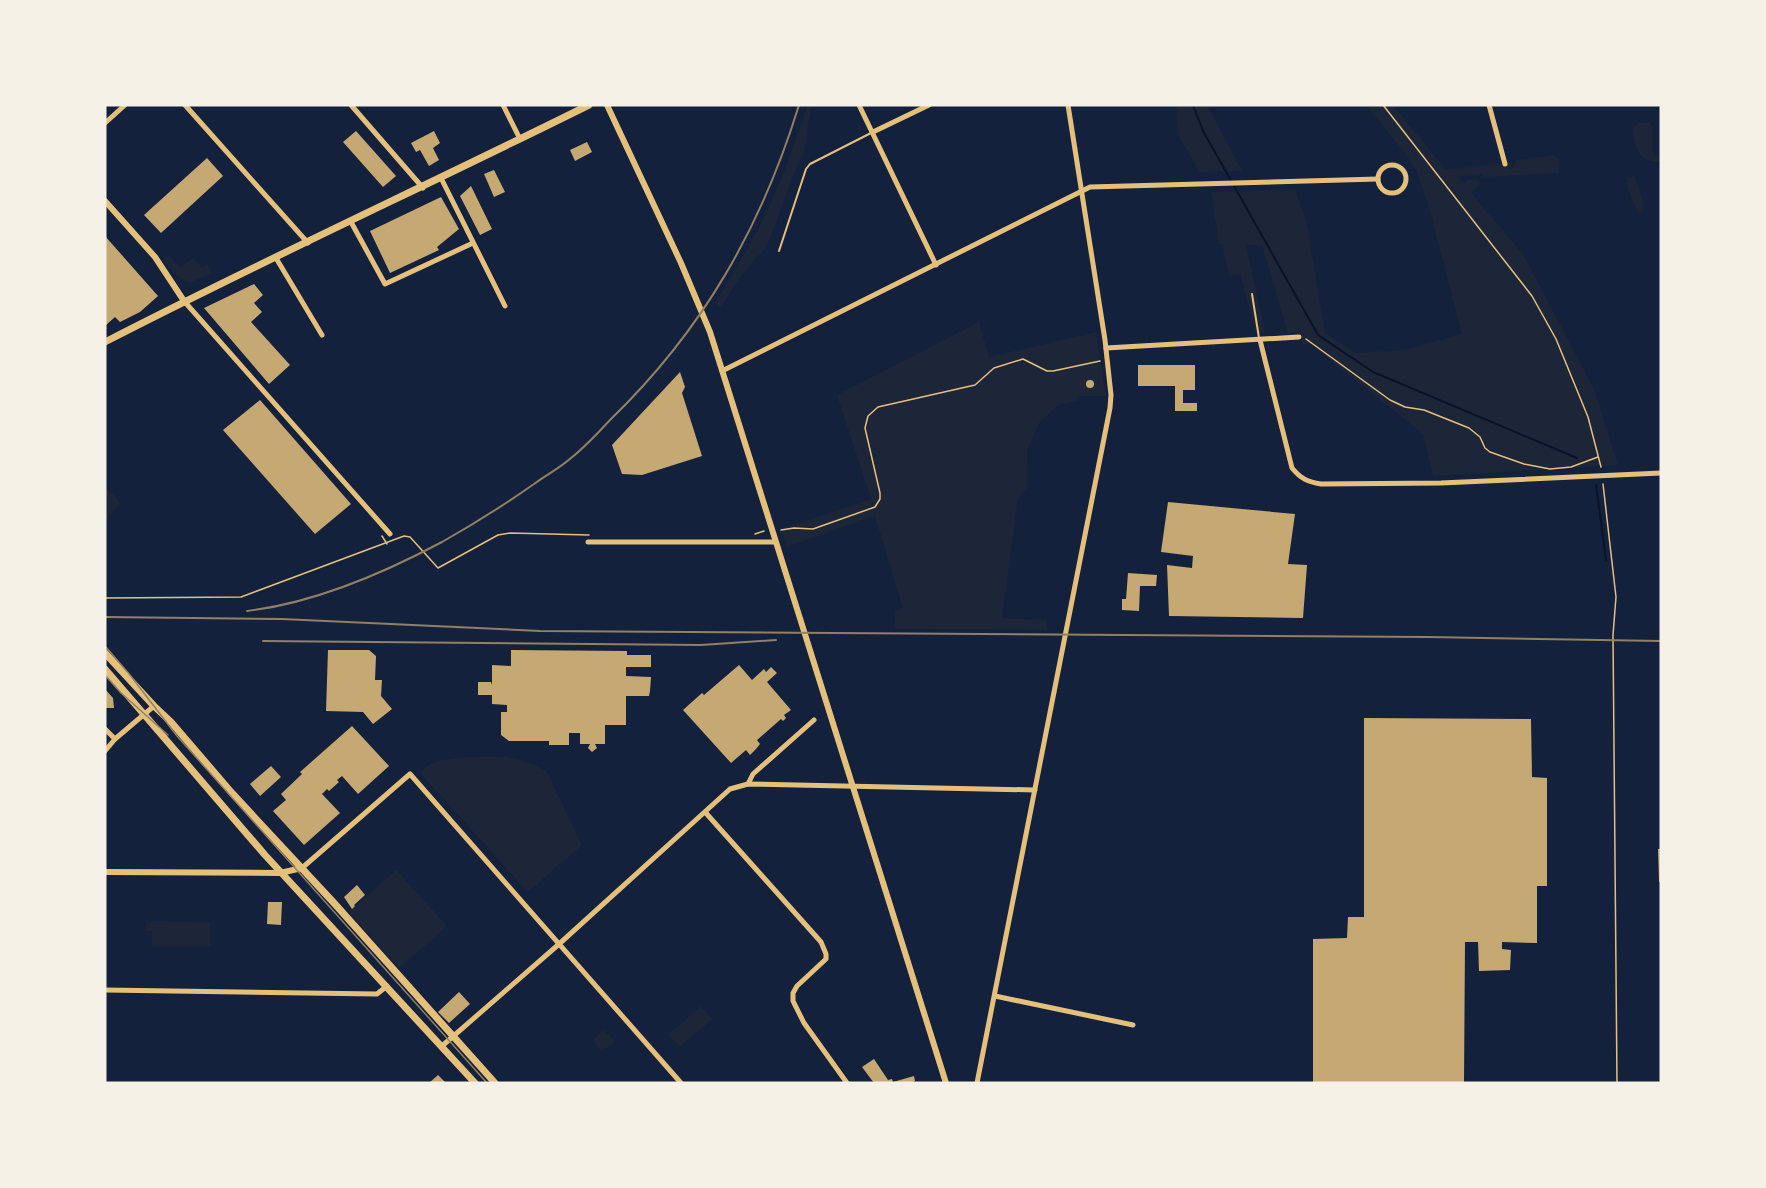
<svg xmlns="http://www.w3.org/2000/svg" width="1766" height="1188" viewBox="0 0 1766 1188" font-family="Karla,sans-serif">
<rect width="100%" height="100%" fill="#14213d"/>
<g fill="#1d2539">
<path d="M808,105h2l1,7 -4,17 -2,20 -13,30 -25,67 -26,30 -21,32 -5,-5c24,-39 47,-77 64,-119 11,-26 19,-53 29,-79z"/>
<path d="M1176,105h31l35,66 -42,1 -21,-35z"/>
<path d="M1366,105h27l53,65 66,-8 -2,7h2l5,-9 37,-5 6,6 -1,12 -76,4 -2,-3 -23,3 6,7c3,-6 9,-5 15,-4l1,5 -9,8 52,61 71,135 24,76 -185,11 -10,-42 -113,-90h-8l-1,-13 -13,2 -26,-88h-16l19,88h-9l-16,-59 -11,2 -7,-32h-3l-8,-52 84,-2 12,33 18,110 31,20 48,-3 58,-16 -33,-127 -12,-34 -10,-17z"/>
<path d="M1650,122c6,12 0,23 5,33l6,2v5c-23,0 -27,-15 -28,-34l5,-5z"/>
<path d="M1634,175l10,28 -2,10h-4l-12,-29 1,-5z"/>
<path d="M169,255l11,13 13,-10 9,10 5,-4 5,9 -22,10c-13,-4 -19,-14 -27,-24z"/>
<path d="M979,322l10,35 107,-25 10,64h-27l-3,5 -18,4 -19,18 -12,28 1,35 -10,13 -16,119 45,2v10l-152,-1v-19l8,-1 -28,-93 -89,31 -5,-18 90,-30 -34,-104z"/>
<path d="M105,488l11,9 4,7 -15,16z"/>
<path d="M507,757l26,7 14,8 35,73 -54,47 -107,-118c6,-21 68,-17 86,-17z"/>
<path d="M396,870l51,56 -48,42 -50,-56z"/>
<path d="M146,921l64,1v24h-58v-15h-6z"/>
<path d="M701,1006l11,13 -32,28 -12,-12z"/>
<path d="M603,1030l11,10 -1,4 -12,7 -8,-12z"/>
</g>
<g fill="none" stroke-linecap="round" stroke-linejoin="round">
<g stroke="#0b132b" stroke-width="2">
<path d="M1193,105l10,26 115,204 55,37 204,86"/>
<path d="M1596,485l10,75"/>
</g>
</g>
<g fill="#c6a872">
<path d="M356,131l40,45 -13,11 -40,-45z"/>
<path d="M434,131l6,12 -7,5 6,12 -10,6 -9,-16 -4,2 -5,-9z"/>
<path d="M587,142l5,10 -17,9 -5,-11z"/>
<path d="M207,158l16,18 -62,57 -17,-18z"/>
<path d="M494,170l11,22 -11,5 -10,-23z"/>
<path d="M471,186l21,43 -12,6 -20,-39z"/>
<path d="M441,197l18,32 -22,18 2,3 -49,23 -20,-42z"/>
<path d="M105,236l53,60 -18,16 -20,10 -5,-5 -10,9z"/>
<path d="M254,284l9,11 -9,8 8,9 -11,10 39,43 -21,19 -65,-76z"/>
<path d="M1138,365h57v25h-12v13h14v8h-22v-25h-37z"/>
<path d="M680,372l5,15 -3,6 20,63 -60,19 -20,-1 -10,-29z"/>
<circle cx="1090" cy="384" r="4"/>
<path d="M260,400l91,104 -36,30 -92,-104z"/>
<path d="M1168,502l127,12 -7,50 19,1 -4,53 -134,-2 -2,-51 25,3 1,-12 -32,-4z"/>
<path d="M1128,573l29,2 -1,11h-16l-1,25 -17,-1v-11h4z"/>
<path d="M328,650h41l7,6 -1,24h7l-1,16 11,13 -19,15 -10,-12 -37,-1z"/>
<path d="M511,650l116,1v4h24v12h-25v9l25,1 -1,14 -1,5h-23v29h-21v19h-10l2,4 -5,4 -4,-4 2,-4h-10v-11h-11v12h-20v-4h-40l-8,-6v-23h6v-7l-15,-1v-9h-14v-13h13l1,3v-20l19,1z"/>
<path d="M739,665l13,15 12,-11 2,3 5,-5 6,6 -10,9 24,28 -7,5 2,3 -3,3 -2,-2 -24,21 3,4 -4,5 -6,6 -4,-5 -15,13 -48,-53 19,-17 2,2z"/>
<path d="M105,689l8,9 1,10h-9z"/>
<path d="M1364,718l167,1 1,58 15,1v108h-10v57l-35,-1v7l9,1 -1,20 -31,1 -1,-29h-13l-1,141h-151v-144l34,-1 1,-21h16z"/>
<path d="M352,726l37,40 -31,28 -16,-18 -5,4 2,2 -10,9 -2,-2 -5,5 18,19 -36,32 -31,-34 13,-11 -5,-6 21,-20 -2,-2z"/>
<path d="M271,766l10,11 -21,19 -10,-12z"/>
<path d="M1658,849h3v33h-2z"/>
<path d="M357,885l8,10 -11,10 1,1 -3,3 -8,-12z"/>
<path d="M268,902h14l-1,23 -14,-1z"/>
<path d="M459,992l11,12 -21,19 -11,-11z"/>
<path d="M874,1059l14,21 4,-1 1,3 21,-6 1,5 -4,2h-37l-12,-16z"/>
<path d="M438,1075l8,8h-17z"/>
</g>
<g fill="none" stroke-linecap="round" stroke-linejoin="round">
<g stroke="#e5c07b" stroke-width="1.5">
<path d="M1383,105l149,191 24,43 32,78 13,50"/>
<path d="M1306,339l84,61 15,7 19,3 45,18 11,9 5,11 5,4 34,12 26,5 21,-2 27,-10"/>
<path d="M1603,484l13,113 -3,38 4,448"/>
<path d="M781,530l13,-2 19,1 62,-22 5,-8v-6l-15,-65 3,-12 10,-9 97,-22 19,-17 29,-9 24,12h6l47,-10"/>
<path d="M755,534l9,-3"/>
<path d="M382,536l5,8"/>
<path d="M105,598l136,-1 163,-61 6,1 28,31 60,-33 12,-2 79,2"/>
</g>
<g stroke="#e5c07b" stroke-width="2">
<path d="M779,251l27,-82 4,-5 61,-31"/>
<path d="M1252,294l7,44"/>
</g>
<g stroke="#e5c07b" stroke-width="5">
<path d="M185,105l123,138"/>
<path d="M351,105l72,83"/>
<path d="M503,105l17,34"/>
<path d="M859,105l77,160"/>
<path d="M1489,105l16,59"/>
<path d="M105,123l20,-18"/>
<path d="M873,132l56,-27"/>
<circle cx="1392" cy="179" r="14"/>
<path d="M441,178l64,128"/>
<path d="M351,222l34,62 88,-41"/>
<path d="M276,258l46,77"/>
<path d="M184,301l206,233"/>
<path d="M1260,340l32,128c9,11 16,14 29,16l120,-1 220,-10"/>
<path d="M1106,348l193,-11"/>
<path d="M722,371l368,-184 288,-8"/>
<path d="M588,542h187"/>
<path d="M105,729l10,10"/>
<path d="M105,751l10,-12 39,-33"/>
<path d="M748,784l5,-10 61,-54"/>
<path d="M705,812l116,130 5,12v5l-29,27 -4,7v8l11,22 43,60"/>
<path d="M302,868l108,-94 271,309"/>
<path d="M105,990l272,4 10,-8"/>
<path d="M995,996l138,29"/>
<path d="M442,1046l116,-101 172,-156 18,-5 287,6"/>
<path d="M977,1083l133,-675 1,-13 -6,-55 -37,-235"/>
</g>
<g stroke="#e5c07b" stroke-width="6">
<path d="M607,105l74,158 29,69 236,751"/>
<path d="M105,201l50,56 29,44"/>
<path d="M105,872l175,1 22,-5"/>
</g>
<g stroke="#e5c07b" stroke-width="7">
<path d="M105,342c159,-82 323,-157 484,-237"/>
<path d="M105,653l49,53 17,16 60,70 103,111 161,180"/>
<path d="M105,669l160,186 210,228"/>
</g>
<g stroke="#918062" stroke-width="1.5">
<path d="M105,646l25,29 47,61 310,347"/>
<path d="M105,675l16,18 47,42"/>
</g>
<g stroke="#918062" stroke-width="2">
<path d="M247,611c68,-8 135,-37 195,-69 32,-18 62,-37 92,-58 12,-9 26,-16 37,-26 14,-11 27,-25 39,-38 93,-90 151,-192 189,-315"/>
<path d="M105,617l177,2 258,12 888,6 233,4"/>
<path d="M263,641l438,4 75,-5"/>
</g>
</g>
<rect width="1766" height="1188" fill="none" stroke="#f6f1e7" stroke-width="213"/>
</svg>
